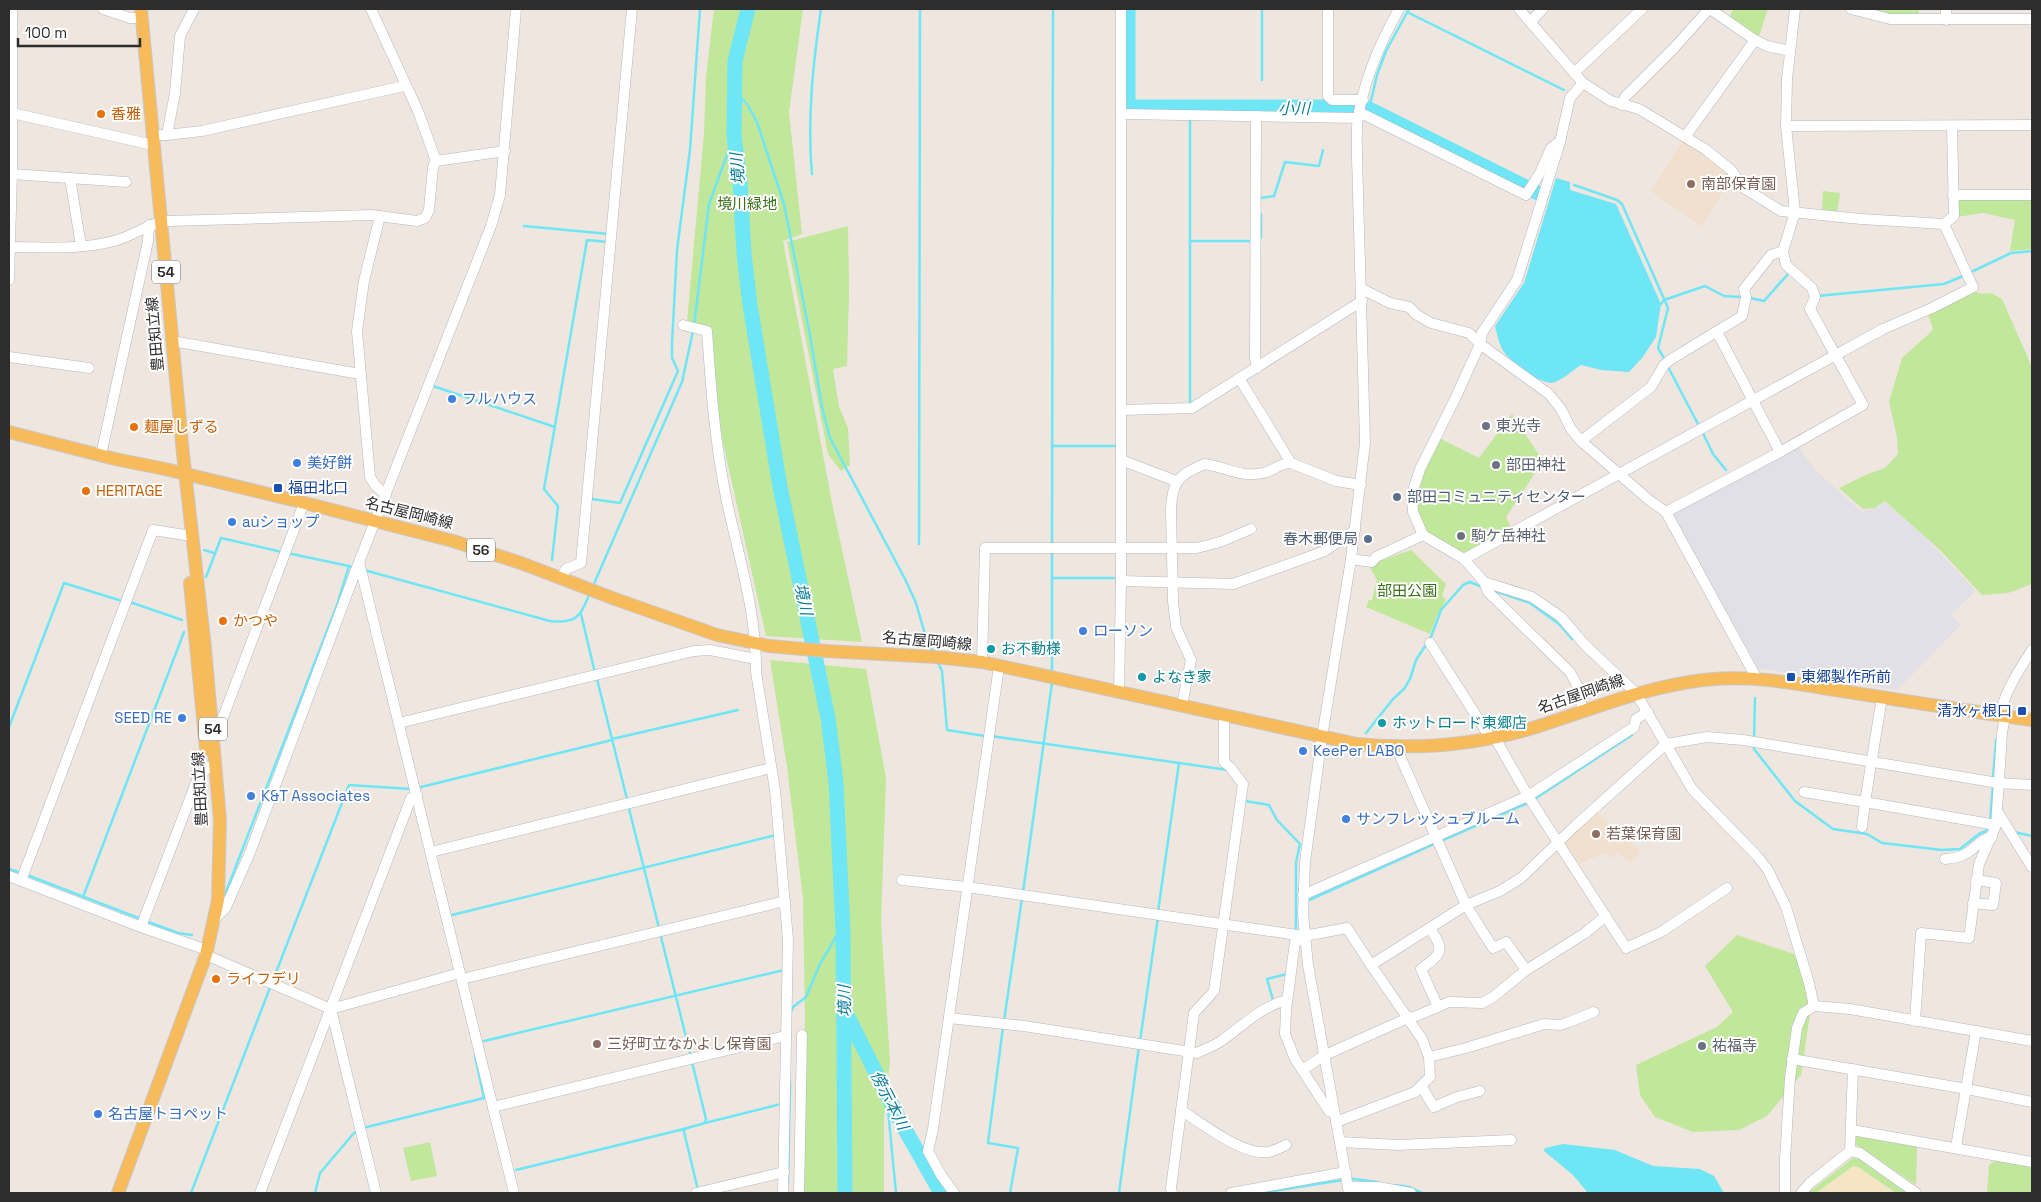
<svg xmlns="http://www.w3.org/2000/svg" width="2041" height="1202" viewBox="0 0 2041 1202" font-family="'Space Grotesk','Noto Sans JP',sans-serif">
<rect width="100%" height="100%" fill="#efe6df"/>
<path fill="#e1e0e7" d="M1798,446l17,24 46,41 14,-2 10,-7 41,36 50,53 -25,23 10,11 -64,65 -139,-22 -85,-154z"/>
<g fill="#f1e0ce">
<path d="M1684,139l45,33 2,5 -29,50 -51,-36z"/>
<path d="M1595,814h3l43,37 -11,12 -13,-10 -7,5 -6,-5 -25,11 -14,-23z"/>
</g>
<g fill="#c0e79a">
<path d="M714,9h89l-14,103 13,122 -19,7 50,267 29,134 -96,-6 -46,-207 -9,-102 -24,-5 17,-188 2,-56z"/>
<path d="M1733,9h35l-10,30 -29,-20z"/>
<path d="M1861,9h58v8l-25,-1z"/>
<path d="M1823,191l17,2 -3,21 -15,-2z"/>
<path d="M1961,199h71v50l-22,2 5,-31 -32,-7 -26,4v-15z"/>
<path d="M848,226l1,65 -2,75 -14,3 6,38 9,21 2,37 -9,6 -13,-17 -41,-212z"/>
<path d="M1973,291l9,3 9,-1 11,6 30,68v217l-24,9 -26,2 -41,-44 -56,-50 -10,7 -12,1 -24,-21 29,-14 17,-6 13,-14 -1,-17 -8,-35 13,-44 29,-26 2,-4 -6,-15z"/>
<path d="M1512,414l31,47 -37,56 6,13 -48,25c-11,-7 -27,-14 -36,-23 -28,-26 0,-67 13,-93l38,19z"/>
<path d="M1411,550l35,34 -4,12 4,4 -9,16 -7,18 -64,-27 3,-7h3l5,-20 -7,-13 7,-5z"/>
<path d="M770,660l96,9 20,109 -5,145 9,138 -6,57v75h-86l7,-171 -2,-124 -16,-131z"/>
<path d="M1737,935l57,19 9,19 8,34 -10,68 -34,41 -28,14 -46,2 -38,-15 -15,-22 -4,-30 81,-38 16,-15 -28,-46z"/>
<path d="M1856,1135l61,10 -1,40 -61,-41 -1,-7z"/>
<path d="M430,1142l7,34 -26,5 -8,-33z"/>
<path d="M1853,1158l6,1 48,34h-11l-38,-26 -5,-1 -37,27h-8z"/>
<path d="M1998,1159l34,7v27h-45l2,-28z"/>
</g>
<path fill="#f5e5c2" d="M1852,1167h5l37,26h-77z"/>
<g fill="#6ee6f5">
<path d="M1556,178l14,4v8l46,14 45,100 -5,33 -14,21 -13,14 -28,-2 -20,-5c-8,5 -17,14 -26,17 -12,5 -44,-20 -51,-30 -5,-7 -7,-18 -9,-26l29,-43z"/>
<path d="M1563,1144l52,6 38,16 47,3 14,7 10,17h-136l-15,-18 -29,-24 1,-3z"/>
</g>
<g fill="none" stroke-linecap="round" stroke-linejoin="round">
<g stroke="#6ee6f5" stroke-width="2.5">
<path d="M1262,9v71"/>
<path d="M1407,12l157,78"/>
<path d="M735,91l12,13 10,18 27,82 26,131 12,72 8,31 75,141 11,24 9,31 9,20"/>
<path d="M1369,109l8,-34 9,-24 23,-42"/>
<path d="M1190,119v283"/>
<path d="M812,174c-5,-55 1,-110 9,-165"/>
<path d="M1574,185l43,15 5,4 46,104 -10,40 7,12"/>
<path d="M1261,198l13,-2 11,-34 34,4 4,-16"/>
<path d="M524,226l85,8"/>
<path d="M1258,239l3,-1v-24"/>
<path d="M1190,241h63"/>
<path d="M1969,273l42,-20 21,-2"/>
<path d="M1817,296l127,-12 19,-8"/>
<path d="M1750,298l14,3 24,-27"/>
<path d="M1661,304l3,-4 41,-14 19,10 17,1"/>
<path d="M694,326l15,-122 25,-68"/>
<path d="M1667,365l32,61"/>
<path d="M433,386l122,41"/>
<path d="M1702,431l11,23 13,16"/>
<path d="M1052,446h64"/>
<path d="M592,499l28,4 58,-132 -6,-13v-15l5,-93 13,-100 10,-141"/>
<path d="M919,544l1,-535"/>
<path d="M1052,545l1,-536"/>
<path d="M204,550l10,3"/>
<path d="M287,553l62,13"/>
<path d="M552,560l6,-54 -14,-17 43,-249 21,2"/>
<path d="M364,570l186,51c28,3 30,-5 40,-28"/>
<path d="M206,577l15,-39 61,14"/>
<path d="M1053,578h61"/>
<path d="M593,586l89,-204 11,-51"/>
<path d="M1492,590l38,13 29,21 13,15"/>
<path d="M130,602l52,18"/>
<path d="M581,614l14,59"/>
<path d="M937,661l5,10 5,59 38,6"/>
<path d="M1052,672v-122"/>
<path d="M597,679l30,120"/>
<path d="M9,727l55,-144 58,18"/>
<path d="M1366,733l27,-34 11,-10 6,-10 6,-19 15,-23 10,-27 22,-25 7,-3 12,5"/>
<path d="M991,736l237,34"/>
<path d="M1754,738l1,-40"/>
<path d="M612,739l126,-29"/>
<path d="M1754,744v5l41,52 38,28 34,5 15,9 60,7 18,-1 19,-15 9,-4v-4"/>
<path d="M1993,778l3,-38"/>
<path d="M417,788l195,-48"/>
<path d="M1245,799v2l24,4 8,15 23,24 -4,18v65l-2,6"/>
<path d="M1533,800l99,-65"/>
<path d="M628,805l31,123"/>
<path d="M1990,821l3,-37"/>
<path d="M2014,832l18,4"/>
<path d="M1441,841l87,-38"/>
<path d="M9,869l12,4"/>
<path d="M27,875l114,44"/>
<path d="M1023,892l29,-209"/>
<path d="M83,897l101,-265"/>
<path d="M224,897l113,-292 12,-39 5,2"/>
<path d="M1307,901l129,-58"/>
<path d="M1158,912l21,-149"/>
<path d="M452,915l324,-80"/>
<path d="M146,921l32,12 14,2"/>
<path d="M660,933l31,124"/>
<path d="M273,980l76,-195 62,4"/>
<path d="M1273,1000l-6,-21 20,-5v-2"/>
<path d="M791,1012l2,-5 13,-10 14,-33 23,-39"/>
<path d="M1004,1021l18,-123"/>
<path d="M1003,1027l-15,116 30,5 -8,45"/>
<path d="M484,1041l300,-71"/>
<path d="M1140,1041l18,-124"/>
<path d="M692,1062l14,57 -1,4 -21,6v3l14,58"/>
<path d="M892,1105l-3,1 -1,4 8,83"/>
<path d="M705,1123l76,-19"/>
<path d="M363,1128l121,-30 -9,-42"/>
<path d="M516,1170l168,-41"/>
<path d="M1348,1179h6l23,3"/>
<path d="M788,1184l2,-102"/>
<path d="M1395,1185l14,2 13,6"/>
<path d="M191,1193l80,-208"/>
<path d="M315,1193l5,-20 34,-40 4,-2"/>
<path d="M1119,1193l20,-147"/>
<path d="M1260,1193l83,-13"/>
</g>
<g stroke="#6ee6f5" stroke-width="15">
<path d="M748,9l-13,52 -1,75 6,46 4,72 6,51 30,182 48,231 8,64 7,149 2,262"/>
<path d="M1128,9v98h223l18,2 169,84"/>
<path d="M844,1009l54,108 43,76"/>
</g>
<g stroke="#b3b7c1" stroke-width="11">
<g id="minor">
<path d="M103,9l27,9h11"/>
<path d="M371,9l47,102 18,50"/>
<path d="M1328,9v87l4,4h31"/>
<path d="M1519,9l64,74 28,18 28,8 66,40 26,21 13,18 37,23 80,8 83,5 10,-8 -2,-90"/>
<path d="M1710,9l45,31 12,6 23,5"/>
<path d="M1851,9l39,10h142"/>
<path d="M1946,9v11"/>
<path d="M1531,21l12,-12"/>
<path d="M1574,73l68,-64"/>
<path d="M1583,83l-13,15 -10,44 -43,138 -35,53 -2,11 -26,57 -34,68 -8,25 1,18 10,23 41,24 20,23 48,15 29,20 24,28 51,48 56,96 65,67 11,14 18,37 23,76 5,23"/>
<path d="M1622,105l3,-8 50,-50 34,-38"/>
<path d="M1359,112l167,83 14,-22 11,-25 8,-6"/>
<path d="M12,113l141,32"/>
<path d="M1121,114l237,4"/>
<path d="M1256,116l-1,242 2,10"/>
<path d="M1786,126l246,-1"/>
<path d="M161,135h6l8,-42 5,-57 14,-27"/>
<path d="M167,135l35,-4 202,-45"/>
<path d="M1685,137l70,-97"/>
<path d="M436,161l69,-10"/>
<path d="M12,174l114,8"/>
<path d="M70,178l11,68"/>
<path d="M1953,195h79"/>
<path d="M380,216l-16,65 -7,50 13,146 5,8 11,10"/>
<path d="M11,247c34,0 70,3 103,-6 20,-5 34,-18 54,-20l203,-6 46,6 8,-3 4,-8 4,-43 3,-6"/>
<path d="M9,280l3,-107v-164"/>
<path d="M1362,289l28,14 19,4 8,8 14,8 38,10 11,11 69,50 12,15 10,20 10,12 68,59 17,12 91,167"/>
<path d="M683,325l24,6c4,58 8,114 20,171 12,56 30,112 29,170l19,118 13,150 -5,253"/>
<path d="M1717,332l63,120"/>
<path d="M172,341l188,33"/>
<path d="M9,357l80,11"/>
<path d="M1239,378l52,85 45,18 25,4"/>
<path d="M1121,410l71,-2 170,-107"/>
<path d="M1581,441l70,-54 13,-22 6,-5 72,-44 4,-19 -2,-8 27,-34 12,-4"/>
<path d="M101,455l47,-214 1,-16"/>
<path d="M1121,460l55,21"/>
<path d="M1666,512l114,-60 83,-47 -53,-96 5,-12 -3,-9 -26,-23 -3,-14 12,-39 -9,-86 1,-47 8,-70"/>
<path d="M1351,559l21,3 4,-5 47,-22"/>
<path d="M1464,559l419,-230 49,-21 41,-21 -29,-63"/>
<path d="M359,562l155,631"/>
<path d="M561,578l5,-9 15,-6 51,-554"/>
<path d="M1121,581l112,3 92,-33 30,-21"/>
<path d="M1484,582l4,10 82,80 7,13 6,26"/>
<path d="M1430,643l61,96"/>
<path d="M982,662l3,-114h212l23,-6 31,-13"/>
<path d="M1119,692l2,-111v-572"/>
<path d="M1882,697l-17,105 131,23"/>
<path d="M1182,705l9,-45 -15,-33 -3,-26 -2,-91c1,-29 8,-36 34,-46 20,3 37,14 58,9 10,-2 17,-10 28,-10"/>
<path d="M2000,715c5,-24 19,-45 32,-65"/>
<path d="M399,723l295,-72 16,-1 46,9"/>
<path d="M213,726l9,-6 82,-217"/>
<path d="M1495,738l33,58 98,152 35,-16 66,-44"/>
<path d="M1396,747l70,158 27,43 13,-6 20,28"/>
<path d="M1804,792l61,10 -3,25"/>
<path d="M1997,811l5,-78 3,-17"/>
<path d="M431,852l340,-84"/>
<path d="M1945,859c7,-1 14,-1 20,-5 10,-5 15,-15 27,-17"/>
<path d="M9,876l132,51 66,23"/>
<path d="M902,880l65,7 337,49 43,-8 24,37"/>
<path d="M21,881l132,-351 39,6"/>
<path d="M1303,895l225,-99 106,-69 2,-8 12,-7"/>
<path d="M1973,903l20,2 3,-22 -20,-3"/>
<path d="M213,921l13,-14 23,-52 110,-293 132,-336 9,-31 16,-186"/>
<path d="M141,927l56,-147 11,-13"/>
<path d="M1430,929c16,22 11,25 -9,40l17,38"/>
<path d="M1304,938l-9,4 -9,68 -1,24 10,25 34,52 5,2"/>
<path d="M206,955l125,54 129,-36"/>
<path d="M462,979l323,-78"/>
<path d="M331,1009l45,184"/>
<path d="M949,1018l75,8 173,27c8,-4 17,-7 24,-12 23,-16 39,-34 66,-41"/>
<path d="M1915,1021l6,-88 48,5 10,-74 17,-39 1,-14 35,56"/>
<path d="M1429,1057l37,-9 78,-24 16,1 9,-3 25,-10"/>
<path d="M1792,1059l175,30 65,13"/>
<path d="M1302,1070l23,-15 83,-37 6,-1 35,-15 33,1 11,-6 32,-26 60,-38 21,-17"/>
<path d="M1421,1086l13,21 23,-10 23,-6"/>
<path d="M493,1107l292,-71"/>
<path d="M1181,1110c20,13 62,46 87,42 6,-1 12,-4 18,-7"/>
<path d="M1336,1122l79,-30 15,-15 -1,-20 -7,-18 -51,-74 95,-60 34,-14 21,-13 55,-53 90,-81 41,-7 36,3 255,43 34,2"/>
<path d="M1852,1130l180,32"/>
<path d="M1340,1142l58,3 113,-5"/>
<path d="M1956,1147l20,-116"/>
<path d="M1850,1151l3,-82"/>
<path d="M1850,1151l10,2 56,40"/>
<path d="M1348,1187h30l33,6"/>
<path d="M260,1193l151,-395 6,-3"/>
<path d="M696,1193l88,-21"/>
<path d="M799,1193l3,-158"/>
<path d="M954,1193l-13,-18 -13,-24 5,-22 66,-463"/>
<path d="M1172,1193l-1,-5 23,-175 20,-22 29,-207 -13,-17 -6,-5v-47"/>
<path d="M1231,1193l115,-21"/>
<path d="M1349,1193l-41,-228 -5,-51 2,-52 17,-125 29,-178 14,-116 -8,-286c0,-13 -1,-27 1,-39 6,-39 22,-75 41,-109"/>
<path d="M1785,1193v-34l5,-81 7,-50 6,-15 11,-7 36,3 182,32"/>
<path d="M1801,1193l9,-10 40,-32"/>
</g>
</g>
<g stroke="#c8c8c8" stroke-width="14">
<g id="major">
<path d="M9,432l106,27 50,10 132,32 156,40 68,22 94,36 102,36 52,11 57,5 110,6 46,5 375,82c62,6 120,1 179,-17 56,-18 109,-40 167,-47 46,-6 94,4 139,11 63,10 127,20 190,29"/>
<path d="M190,583l16,166"/>
<path d="M118,1193l88,-238 12,-55 2,-80 -15,-172 -22,-194 -42,-445"/>
</g>
</g>
<use href="#minor" stroke="#fff" stroke-width="10"/>
<use href="#major" stroke="#f8bb5c" stroke-width="12"/>
</g>
<g fill="#e8710a" stroke="#fff" stroke-width="2">
<circle cx="101" cy="114" r="5"/>
<circle cx="134" cy="427" r="5"/>
<circle cx="86" cy="491" r="5"/>
<circle cx="223" cy="621" r="5"/>
<circle cx="216" cy="979" r="5"/>
</g>
<g fill="#8d6e63" stroke="#fff" stroke-width="2">
<circle cx="1691" cy="184" r="5"/>
<circle cx="1596" cy="834" r="5"/>
<circle cx="597" cy="1044" r="5"/>
</g>
<g fill="#3f7fe0" stroke="#fff" stroke-width="2">
<circle cx="452" cy="399" r="5"/>
<circle cx="297" cy="463" r="5"/>
<circle cx="232" cy="522" r="5"/>
<circle cx="1083" cy="631" r="5"/>
<circle cx="182" cy="718" r="5"/>
<circle cx="1303" cy="751" r="5"/>
<circle cx="251" cy="796" r="5"/>
<circle cx="1346" cy="819" r="5"/>
<circle cx="98" cy="1114" r="5"/>
</g>
<g fill="#6b7280" stroke="#fff" stroke-width="2">
<circle cx="1486" cy="426" r="5"/>
<circle cx="1496" cy="465" r="5"/>
<circle cx="1461" cy="536" r="5"/>
<circle cx="1702" cy="1046" r="5"/>
</g>
<g fill="#1a4fb4" stroke="#fff" stroke-width="2">
<rect x="273" y="483" width="10" height="10" rx="2.5"/>
<rect x="1786" y="672" width="10" height="10" rx="2.5"/>
<rect x="2017" y="706" width="10" height="10" rx="2.5"/>
</g>
<g fill="#5c6f8a" stroke="#fff" stroke-width="2">
<circle cx="1397" cy="497" r="5"/>
<circle cx="1368" cy="539" r="5"/>
</g>
<g fill="#0f9aa8" stroke="#fff" stroke-width="2">
<circle cx="991" cy="649" r="5"/>
<circle cx="1142" cy="677" r="5"/>
<circle cx="1382" cy="723" r="5"/>
</g>
<g text-anchor="middle" stroke-width="4" stroke-linejoin="round" paint-order="stroke">
<g fill="#fff" stroke="#6c6c6c" stroke-width="1">
<rect x="152" y="260.5" width="28" height="23" rx="4"/>
<rect x="467" y="538.5" width="28" height="23" rx="4"/>
<rect x="199" y="717.5" width="28" height="23" rx="4"/>
</g>
<g font-size="14" font-weight="bold" fill="#2d2d2d">
<text x="166" y="277">54</text>
<text x="481" y="555">56</text>
<text x="213" y="734">54</text>
</g>
<g font-size="15" fill="#c56008" stroke="#fff" text-anchor="start">
<text x="111" y="119">香雅</text>
<text x="144" y="432">麺屋しずる</text>
<text x="96" y="496">HERITAGE</text>
<text x="233" y="626">かつや</text>
<text x="226" y="984">ライフデリ</text>
</g>
<g font-size="15" fill="#785e54" stroke="#fff" text-anchor="start">
<text x="1701" y="189">南部保育園</text>
<text x="1606" y="839">若葉保育園</text>
<text x="607" y="1049">三好町立なかよし保育園</text>
</g>
<g font-size="15" fill="#387017" stroke="#fff">
<text x="747" y="209">境川緑地</text>
<text x="1407" y="596">部田公園</text>
</g>
<g font-size="15" fill="#2d2d2d" stroke="#fff">
<text transform="translate(155 334) rotate(-95)" y="5">豊田知立線</text>
<text transform="translate(409 513) rotate(14)" y="5">名古屋岡崎線</text>
<text transform="translate(927 641) rotate(5)" y="5">名古屋岡崎線</text>
<text transform="translate(1581 694) rotate(-19)" y="5">名古屋岡崎線</text>
<text transform="translate(200 789) rotate(-93)" y="5">豊田知立線</text>
</g>
<g font-size="15" fill="#366cbe" stroke="#fff" text-anchor="start">
<text x="462" y="404">フルハウス</text>
<text x="307" y="468">美好餅</text>
<text x="242" y="527">auショップ</text>
<text x="1093" y="636">ローソン</text>
<text x="172" y="723" text-anchor="end">SEED RE</text>
<text x="1313" y="756">KeePer LABO</text>
<text x="261" y="801">K&amp;T Associates</text>
<text x="1356" y="824">サンフレッシュブルーム</text>
<text x="108" y="1119">名古屋トヨペット</text>
</g>
<g font-size="15" fill="#5b616d" stroke="#fff" text-anchor="start">
<text x="1496" y="431">東光寺</text>
<text x="1506" y="470">部田神社</text>
<text x="1471" y="541">駒ケ岳神社</text>
<text x="1712" y="1051">祐福寺</text>
</g>
<g font-size="15" fill="#164399" stroke="#fff" text-anchor="start">
<text x="288" y="493">福田北口</text>
<text x="1801" y="682">東郷製作所前</text>
<text x="2012" y="716" text-anchor="end">清水ヶ根口</text>
</g>
<g font-size="15" fill="#4e5e75" stroke="#fff" text-anchor="start">
<text x="1407" y="502">部田コミュニティセンター</text>
<text x="1358" y="544" text-anchor="end">春木郵便局</text>
</g>
<g font-size="15" fill="#0d838f" stroke="#fff" text-anchor="start">
<text x="1001" y="654">お不動様</text>
<text x="1152" y="682">よなき家</text>
<text x="1392" y="728">ホットロード東郷店</text>
</g>
<g font-size="16" font-style="italic" fill="#087d98" stroke="#fff">
<text x="1294" y="114">小川</text>
<text transform="translate(737 169) rotate(-95)" y="6">境川</text>
<text transform="translate(804 599) rotate(78)" y="6">境川</text>
<text transform="translate(844 1001) rotate(-91)" y="6">境川</text>
<text transform="translate(890 1100) rotate(63)" y="6">傍示本川</text>
</g>
</g>
<rect width="2041" height="1202" fill="none" stroke="#2d2d2d" stroke-width="20"/>
<path d="M18 38v8h122v-8" fill="none" stroke="#2d2d2d" stroke-width="2.5"/>
<text x="25" y="38" font-size="15" fill="#2d2d2d" stroke="#ffffff" stroke-width="4" paint-order="stroke">100 m</text>
</svg>
